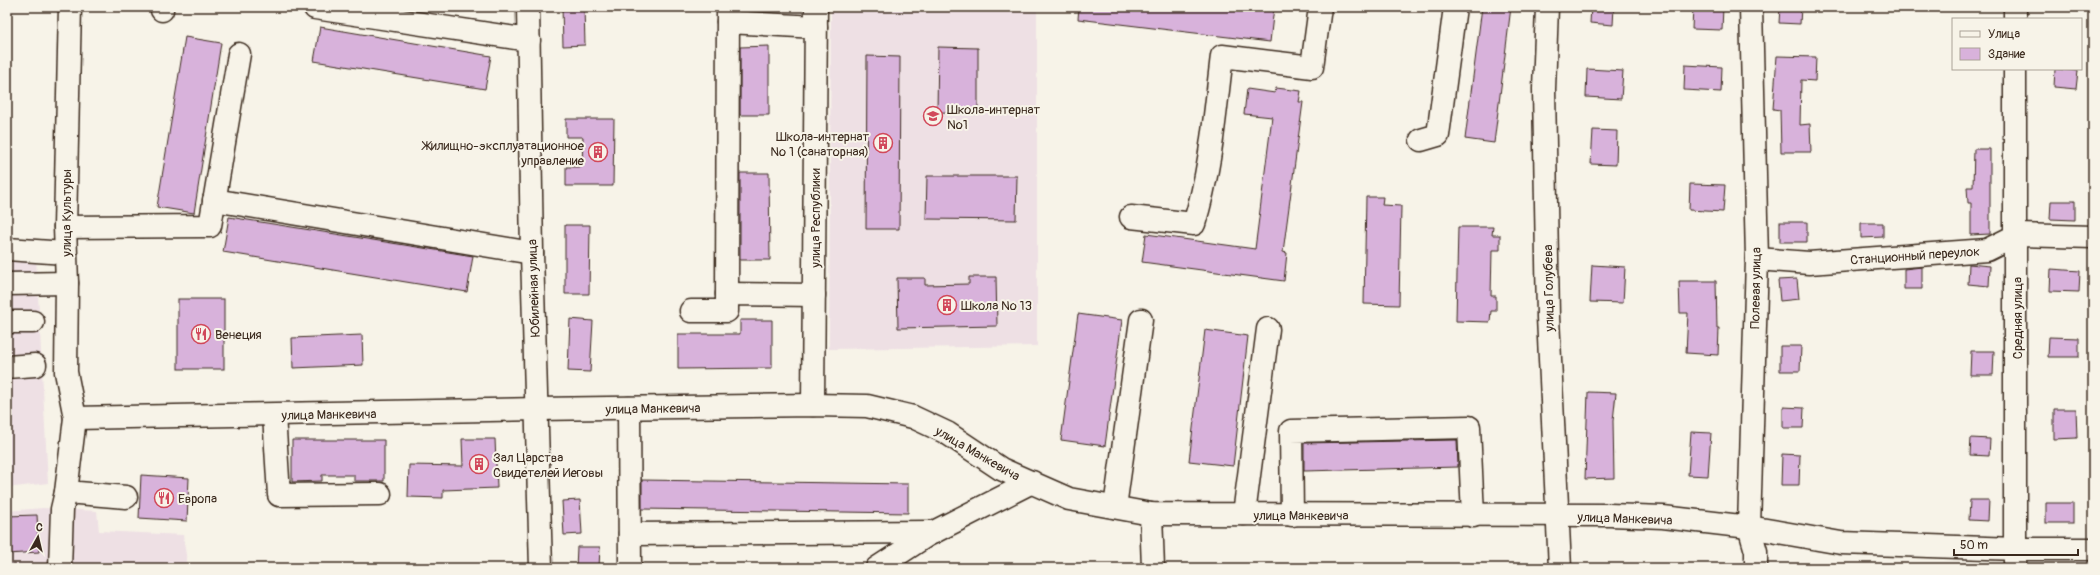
<svg xmlns="http://www.w3.org/2000/svg" width="2100" height="575" viewBox="0 0 2100 575" font-family="Pangolin,sans-serif">
<rect width="100%" height="100%" fill="#f7f3e8"/>
<filter id="ink" filterUnits="userSpaceOnUse"><feTurbulence type="fractalNoise" baseFrequency=".025" numOctaves="2"/><feDisplacementMap in="SourceGraphic" scale="8" xChannelSelector="R" yChannelSelector="G"/><feConvolveMatrix kernelMatrix="1 2 1 2 8 2 1 2 1" color-interpolation-filters="sRGB"/></filter>
<g filter="url(#ink)">
<g fill="#eee0e4">
<path d="M831,7h206v339l-208,3z"/>
<path d="M35,238l13,245 -41,5v-249z"/>
<path d="M43,508l54,3 2,20 84,4 5,33h-181v-57z"/>
</g>
<g fill="#d8b2db" stroke="#3b2a1e">
<path d="M562,7h22l1,38 -22,1z"/>
<path d="M1079,7h195l-4,35 -192,-23z"/>
<path d="M1482,7h29l-17,136 -29,-4z"/>
<path d="M1591,7h23l-1,18 -23,-2z"/>
<path d="M1693,7h30l-1,23 -30,-1z"/>
<path d="M1780,7h21l-1,17 -21,-1z"/>
<path d="M320,27l171,29 -6,33 -171,-28z"/>
<path d="M185,37l36,6 -27,170 -37,-6z"/>
<path d="M769,46v69h-29v-68z"/>
<path d="M938,47l40,1v65l-41,-1z"/>
<path d="M867,56l33,1 -1,172h-33z"/>
<path d="M1777,56l39,1 -1,24 -14,-1 -1,45 10,-1 1,28h-30l-1,-42 -7,-1z"/>
<path d="M1685,65l37,2 -1,25 -37,-2z"/>
<path d="M1587,69l36,2 -2,28 -35,-2z"/>
<path d="M2055,69l23,2 -2,18 -22,-2z"/>
<path d="M1276,88l25,3 -2,11h4l-20,150 4,1 -3,28 -142,-19 4,-28 109,15 17,-132 -28,-3 3,-25 28,4z"/>
<path d="M566,119h48l-1,67h-47v-19h16l1,-30h-17z"/>
<path d="M1593,130l24,1 -1,34 -25,-1z"/>
<path d="M1974,149h16v85l-19,1v-32h-3l-1,-16h6z"/>
<path d="M740,173h29l1,87h-30z"/>
<path d="M927,176h90l-1,44 -90,-1z"/>
<path d="M1690,184l35,1 -2,27 -34,-2z"/>
<path d="M1366,197h17l-1,8 19,1 -2,99 -35,-1z"/>
<path d="M2051,201h24v19l-25,-1z"/>
<path d="M229,217l244,39 -6,36 -244,-40z"/>
<rect x="1780" y="222" width="27" height="20"/>
<path d="M1861,223h22v14l-22,1z"/>
<path d="M565,225h25l-1,69h-24z"/>
<path d="M1458,227h35l-1,8h8v15h-8l-1,46h5v15h-5l-1,11 -34,-1z"/>
<path d="M1969,264l21,2 -1,20 -21,-2z"/>
<path d="M1592,265l33,2 -2,36 -33,-1z"/>
<path d="M1922,267v22h-18v-20z"/>
<path d="M2051,269l29,2 -1,21 -29,-1z"/>
<path d="M969,277h27l1,49 -99,2 -1,-50h28v7l44,-1z"/>
<path d="M1797,279l2,20 -19,2 -2,-21z"/>
<path d="M1679,281h37l1,47h2l-1,27 -32,-2 2,-40h-8z"/>
<rect x="178" y="299" width="46" height="70"/>
<path d="M1078,314l44,6 -17,126 -44,-6z"/>
<path d="M570,319l23,2 -3,51 -22,-1z"/>
<path d="M740,320h32v48l-94,1v-35h62z"/>
<path d="M1205,330l43,6 -15,130 -44,-5z"/>
<path d="M362,335l1,30 -70,3 -1,-30z"/>
<path d="M2049,337l30,1v19h-31z"/>
<path d="M1780,346h21l-1,25h-20z"/>
<path d="M1971,351h23l-1,24h-23z"/>
<path d="M1588,392l28,1 -3,28 1,57 -29,1z"/>
<path d="M1783,407l21,1 -1,20h-20z"/>
<path d="M2054,409h22l1,29 -23,1z"/>
<path d="M1691,432l20,1 -3,43 -20,-1z"/>
<path d="M1971,438l19,1 -1,17 -19,-1z"/>
<path d="M462,439h33l2,49 -54,2v8l-35,-1 1,-32 54,1z"/>
<path d="M292,440h92v41h-30v-6h-32v6l-30,1z"/>
<path d="M1457,440l1,27 -154,4v-28z"/>
<path d="M1782,454l18,1 -1,30h-18z"/>
<path d="M141,475l48,3 -2,43 -48,-3z"/>
<path d="M642,480l266,4v29l-266,-4z"/>
<path d="M580,500l2,34 -18,1 -2,-34z"/>
<path d="M1970,500h19l-1,21 -19,-1z"/>
<rect x="2046" y="503" width="27" height="20"/>
<path d="M37,515l2,37 -32,2v-38z"/>
<path d="M577,547h23l-1,21h-23z"/>
</g>
<g fill="none" stroke-linecap="round" stroke-linejoin="round">
<g stroke="#3b2a1e" stroke-width="25">
<g id="minor">
<path d="M70,7l-5,220 2,56 -1,89 9,46 -9,74 60,5"/>
<path d="M528,7l4,246 9,315"/>
<path d="M1547,7l-3,82 4,228 12,251"/>
<path d="M1751,7l6,252 -8,268 7,24v17"/>
<path d="M2015,7v12"/>
<path d="M315,8l214,32"/>
<path d="M162,10v-3"/>
<path d="M728,22l88,5"/>
<path d="M1421,140l17,-5 17,-128"/>
<path d="M214,200l318,53"/>
<path d="M1131,217l63,7c17,-54 21,-112 28,-168l90,11 8,-60"/>
<path d="M65,227l145,-1 29,-172"/>
<path d="M7,249l58,4"/>
<path d="M1757,259l52,4 178,-13 30,-15 76,2"/>
<path d="M7,284l60,-1"/>
<path d="M727,294l1,-287"/>
<path d="M691,311h36v-17l87,1"/>
<path d="M7,322h26"/>
<path d="M7,367l28,-2"/>
<path d="M813,405l3,-398"/>
<path d="M629,408l1,160"/>
<path d="M274,415l5,80 101,-1"/>
<path d="M75,418l462,-9 276,-4 54,1 46,11 34,16 54,36 68,30 82,15 459,1 53,2 86,10 92,16 175,6h77"/>
<path d="M1115,507l26,-187"/>
<path d="M1151,514l2,54"/>
<path d="M1244,514l24,-185"/>
<path d="M1292,515l-1,-84 178,-4 4,89"/>
<path d="M630,534l304,-2"/>
<path d="M60,568l2,-59 4,-17"/>
<path d="M877,568l49,-32 106,-54"/>
<path d="M2015,568v-499"/>
</g>
</g>
<use href="#minor" stroke="#f7f3e8" stroke-width="22"/>
</g>
</g>
<defs>
<g id="school-ring" transform="scale(1)"><circle r="9.5" fill="#f7f3e8" stroke="#d1495b" stroke-width="1.5"/><path d="M0-5L7-2L0 1L-7-2ZM-4 1L0 2.5L4 1V4Q0 6-4 4Z" fill="#d1495b"/></g>
<g id="building-ring" transform="scale(1)"><circle r="9.5" fill="#f7f3e8" stroke="#d1495b" stroke-width="1.5"/><path d="M-4-6H4V6H1V3H-1V6H-4ZM-2.5-4.3h1.7v1.8h-1.7ZM.8-4.3h1.7v1.8H.8ZM-2.5-1h1.7V.8h-1.7ZM.8-1h1.7V.8H.8Z" fill="#d1495b"/></g>
<g id="restaurant-ring" transform="scale(1)"><circle r="9.5" fill="#f7f3e8" stroke="#d1495b" stroke-width="1.5"/><path d="M-5-6h1v4h1v-4h1v4h1v-4h1v5L-1.5 .5V6h-2V.5L-5-1ZM5-6V6H3V1.5H1.5Q1.5-4 5-6Z" fill="#d1495b"/></g>
</defs>
<g fill-rule="evenodd">
<use href="#school-ring" x="933" y="116"/>
<use href="#building-ring" x="883" y="143"/>
<use href="#building-ring" x="598" y="152"/>
<use href="#building-ring" x="947" y="305"/>
<use href="#restaurant-ring" x="201" y="334"/>
<use href="#building-ring" x="479" y="464"/>
<use href="#restaurant-ring" x="164" y="498"/>
</g>
<g text-anchor="middle" stroke-width="4" stroke-linejoin="round" paint-order="stroke">
<g font-size="13" fill="#3b2a1e" stroke="#f7f3e8" text-anchor="start">
<text x="947" y="114">Школа-интернат<tspan x="947" dy="15">№1</tspan></text>
<text x="869" y="141" text-anchor="end">Школа-интернат<tspan x="869" dy="15">№ 1 (санаторная)</tspan></text>
<text x="584" y="150" text-anchor="end">Жилищно-эксплуатационное<tspan x="584" dy="15">управление</tspan></text>
<text x="961" y="310">Школа № 13</text>
<text x="215" y="339">Венеция</text>
<text x="493" y="462">Зал Царства<tspan x="493" dy="15">Свидетелей Иеговы</tspan></text>
<text x="178" y="503">Европа</text>
</g>
<g font-size="13" fill="#3b2a1e" stroke="#f7f3e8">
<text transform="translate(66 213) rotate(-90)" y="5">улица Культуры</text>
<text transform="translate(815 218) rotate(-90)" y="5">улица Республики</text>
<text transform="translate(1915 255) rotate(-4)" y="5">Станционный переулок</text>
<text transform="translate(533 288) rotate(-92)" y="5">Юбилейная улица</text>
<text transform="translate(1548 288) rotate(-91)" y="5">улица Голубева</text>
<text transform="translate(1755 288) rotate(-89)" y="5">Полевая улица</text>
<text transform="translate(2017 318) rotate(-90)" y="5">Средняя улица</text>
<text transform="translate(653 408) rotate(-1)" y="5">улица Манкевича</text>
<text transform="translate(329 414) rotate(-1)" y="5">улица Манкевича</text>
<text transform="translate(978 453) rotate(30)" y="5">улица Манкевича</text>
<text x="1301" y="520">улица Манкевича</text>
<text transform="translate(1625 518) rotate(2)" y="5">улица Манкевича</text>
</g>
</g>
<rect width="2100" height="575" fill="none" stroke="#f7f3e8" stroke-width="24"/>
<rect x="12" y="12" width="2076" height="551" fill="none" stroke="#3b2a1e" stroke-width="1.5" filter="url(#ink)"/>
<rect x="1952" y="18" width="130" height="52" fill="#f7f3e8" stroke="#aca397"/>
<rect x="1960" y="31" width="20" height="6" fill="#f7f3e8" stroke="#aca397"/>
<text x="1988" y="38" font-size="12" fill="#3b2a1e">Улица</text>
<rect x="1960" y="48" width="20" height="12" fill="#d8b2db" stroke="#aca397"/>
<text x="1988" y="58" font-size="12" fill="#3b2a1e">Здание</text>
<g transform="translate(38 537) rotate(8)" stroke="#f7f3e8" stroke-width="3" paint-order="stroke">
<path d="M0-3L7 15L0 10L-7 15Z" fill="#3b2a1e"/>
<text y="-6" font-size="11" font-weight="bold" text-anchor="middle" fill="#3b2a1e">С</text>
</g>
<path d="M1954 549v6h124v-6" fill="none" stroke="#3b2a1e" stroke-width="2"/>
<text x="1960" y="549" font-size="12" fill="#3b2a1e" stroke="#f7f3e8" stroke-width="3" paint-order="stroke">50 m</text>
</svg>
